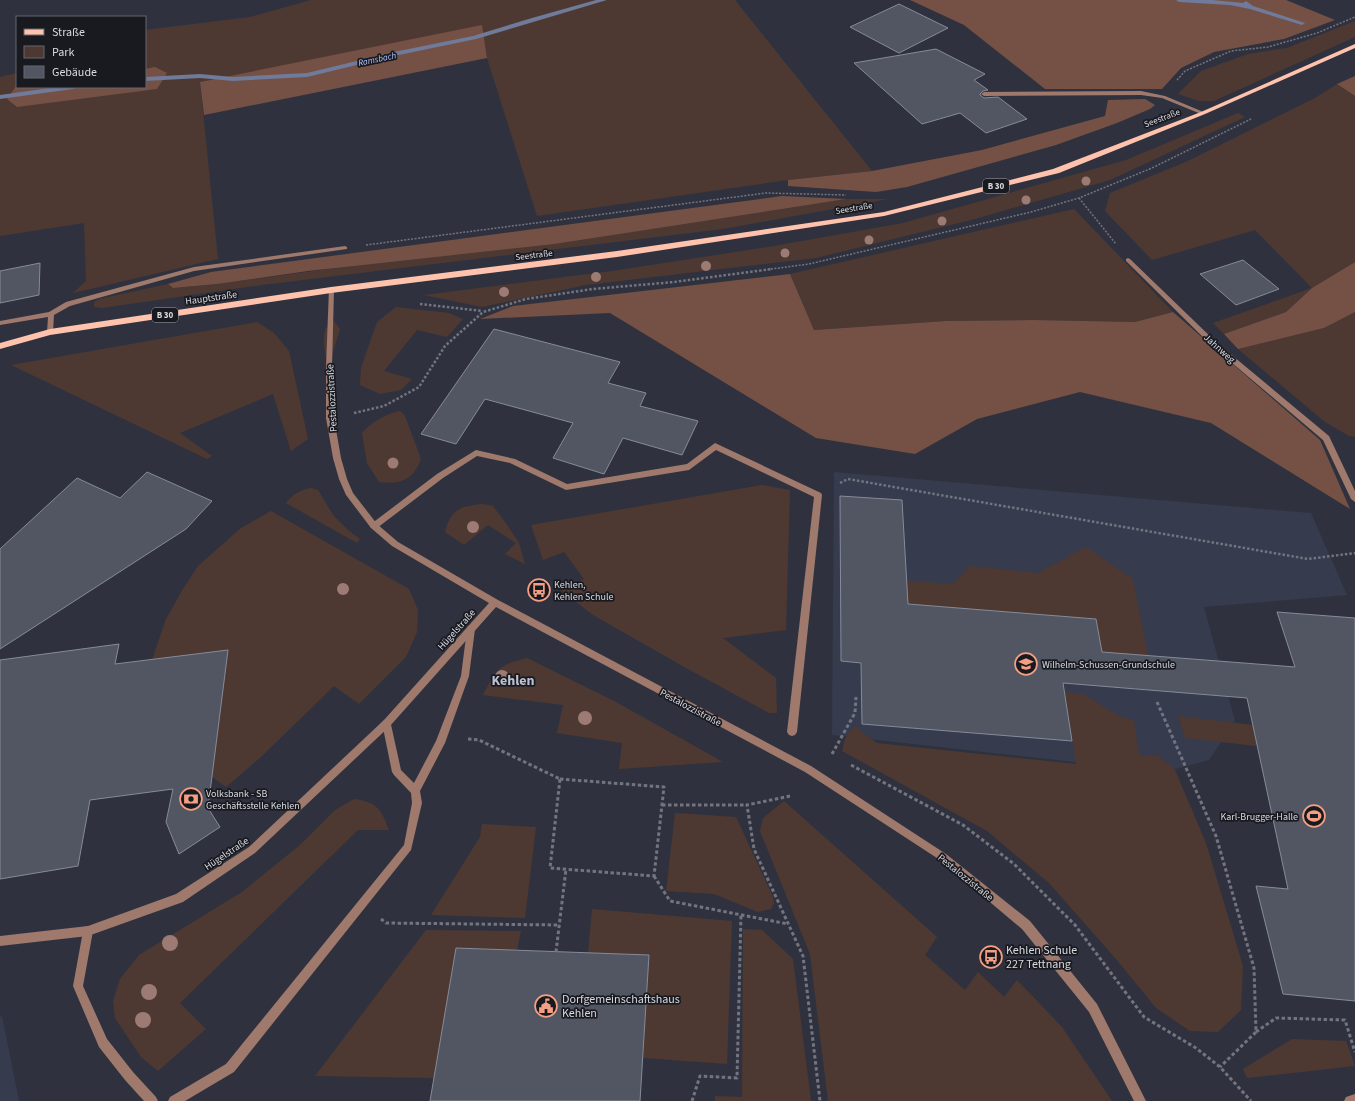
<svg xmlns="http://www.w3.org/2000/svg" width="1355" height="1101" viewBox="0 0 1355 1101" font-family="'Source Sans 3',sans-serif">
<rect width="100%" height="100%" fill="#2f323e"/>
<g fill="#363b4d">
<path d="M834,472l477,41 36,82 -143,12 31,114 -26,39 -44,12 -333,-37z"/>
<path d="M2,1016l17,85h-19v-84z"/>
</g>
<g fill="#4e3932">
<path d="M311,0h424l137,171 -84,9 -251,36 -50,-158 -5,-32 -282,56 18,177 -145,34 13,-12 -2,-58 -84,13v-159l17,-4v14h128v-57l105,-13z"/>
<path d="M1355,21v16l-141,64h-15l-21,-7 23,-23 47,-17 39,-6z"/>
<path d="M1337,84l18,12v166l-43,26 -26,24 -62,22 -11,-11 99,-35 -57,-58 -103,30 -47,-49 5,-18 78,-32 127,-63z"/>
<path d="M1238,113l7,4 -135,63 -135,39 -159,39 -230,27 -104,22 -58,-12 188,-24 156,-24 135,-24 223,-63z"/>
<path d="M846,199h42l-165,30 -461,56 -160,23 -8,-1v-5l5,-3 69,-15 5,4 44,-4z"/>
<path d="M1074,209l99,103 -38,10 -102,-2 -87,1 -132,9 -24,-56z"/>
<path d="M396,307l53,6 14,6 -16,18 -30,-7 -33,41 28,8 -11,11 -21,4 -20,-9 1,-17 16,-46z"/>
<path d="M1355,312v125l-6,-1 -24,-14 -87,-73 86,-21z"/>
<path d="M334,321l6,8 -8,26 -5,6c-3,-12 -8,-34 7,-40z"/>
<path d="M257,322l17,11 15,18 19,88 -17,12 -18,-57 -93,39 32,23 -5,3 -196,-94z"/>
<path d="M400,411l5,5 16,43c-8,21 -21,26 -42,23l-12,-19 -5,-30c10,-11 23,-19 38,-22z"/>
<path d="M762,485l28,5 -4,140 -63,8 53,40 1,35h-8l-83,-45 -93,-53 -32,-25 23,-11 -20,-27 -21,8 -12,-35z"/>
<path d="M311,488l7,2 15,25 16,16 11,8 -3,4 -71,-40c7,-9 14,-13 25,-15z"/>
<path d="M482,504l11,2 12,16 14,21 6,21 -20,-10 11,-11 -28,-18 -24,20 -19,-13c6,-23 14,-25 37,-28z"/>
<path d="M271,511l138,78 9,21 -1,22 -11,25 -47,47 -25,-18 -73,71 -35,30 -15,-11 -59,-116 14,-41 17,-30 15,-23 43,-38z"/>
<path d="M1086,547l47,32 15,77 -46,-4 -6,-33 -188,-15 -1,-23 46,3 17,-18 68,7z"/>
<path d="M527,658l89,44 107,60 -104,7 3,-26 -65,-10 6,-28 -80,-10c14,-26 15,-30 44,-37z"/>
<path d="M1065,692l18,2 36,22 15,4 5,35 20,1 16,14 31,73 37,123 -2,44 -23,22 -28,-1 -34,-23 -40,-49 -67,-76 -62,-52 -145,-80 3,-12 9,-13 23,17 199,21z"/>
<path d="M1178,716l75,9 4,21 -72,-8z"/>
<path d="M354,799c23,3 27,10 35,31h-31l-178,173 26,26 -48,42 -17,-14 -26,-39 -2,-17 7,-22 19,-24 103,-63 58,-47 35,-35z"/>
<path d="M784,801l153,136 -12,18 40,35 13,-18 26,25 13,-17 45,47 50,74h-284l-18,-147 -50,-123 3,-13z"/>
<path d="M675,813l61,4 37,80 1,6 -3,6 -13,3 -44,-18 -48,-3z"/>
<path d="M482,824l54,3 -11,91 -94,-3 49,-78z"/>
<path d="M592,909l140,12 -5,143 -84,-6 6,-103 -61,-2z"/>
<path d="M743,929l19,1 31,29 18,142h-96v-5l27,1z"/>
<path d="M426,930l95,1 -4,19 -61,-2 -22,130 -119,-2z"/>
<path d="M1292,1039l54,2 9,25 -108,12 -4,-9z"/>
</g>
<g fill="#755145">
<path d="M910,0h376l49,20 -51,19 -70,13 -33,16 -19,21h-117l-81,-64z"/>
<path d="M482,25l5,33 -283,57 -4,-33z"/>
<path d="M155,67l12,6 -10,16 -140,18 -10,-8 10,-14v2h128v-18z"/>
<path d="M1355,76v20l-18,-12z"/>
<path d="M1145,99l10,6 -5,4 -33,14 -61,22 -149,42 -31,5 -88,-6v-6l84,-9 110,-21 123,-34 3,-16z"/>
<path d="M782,196l64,3 -292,45 -246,27 -91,13 -44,4 -5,-4 43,-12z"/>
<path d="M1355,262v50l-31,16 -86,21 -14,-15 62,-22 26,-24z"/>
<path d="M790,274l24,56 132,-9 87,-1 102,2 38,-10 147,128 30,69 -139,-86 -131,-31 -103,27 -62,35 -99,-16 -206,-125 -130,6 33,-13z"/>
</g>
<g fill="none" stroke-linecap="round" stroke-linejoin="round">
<g fill="#707a9a" fill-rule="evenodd">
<path d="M596,0h11l-131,39 -82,17 -87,21 -74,4 -33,-3 -55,3v-4l55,-3 33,3 74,-4 87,-21 79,-16 59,-18z"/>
<path d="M1176,0h37l30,3 3,-2 7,5 52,17 -3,2 -52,-16 -20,-4 -51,-3z"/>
<path d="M57,87h20l-4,2 -73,10v-4z"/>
</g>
</g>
<g fill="#525663" stroke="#868b99">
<path d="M899,4l49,24 -49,25 -49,-26z"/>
<path d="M936,49l49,25 -11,6 14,10 -5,1 -3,3v1l4,3 14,-1 29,22 -41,14 -26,-20 -38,11 -68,-61z"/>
<path d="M1243,260l36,29 -43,16 -36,-31z"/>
<path d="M40,263l-1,32 -39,8v-32z"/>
<path d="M494,329l126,33 -12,21 38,10 -6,13 58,15 -16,34 -59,-17 -19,36 -51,-16 20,-35 -88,-24 -29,45 -35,-10z"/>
<path d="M147,472l65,29 -26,28 -186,120v-100l77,-71 43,20z"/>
<path d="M840,496l62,4 6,104 188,15 6,33 193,15 -18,-55 78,6v383l-72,-7 -27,-108 32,3 -41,-191 -184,-15 9,58 -210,-17 -1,-61 -20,-2z"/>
<path d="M119,644l-4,20 113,-14 -20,158 12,19 -41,27 -13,-32 7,-33 -83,11 -12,66 -78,13v-219z"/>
<path d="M456,948l193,7 -9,146h-210z"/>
</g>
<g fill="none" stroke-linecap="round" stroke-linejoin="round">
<g stroke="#72757f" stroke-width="1.5" stroke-dasharray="2 1.5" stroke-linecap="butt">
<path d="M1177,80l8,-9 46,-20 37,-4 49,-14 38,-16"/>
<path d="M1079,198l37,46"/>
<path d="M366,245l400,-52 80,2"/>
<path d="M764,270l45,-6 222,-52 48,-14 73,-30 99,-49"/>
</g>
<g stroke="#72757f" stroke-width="2.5" stroke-dasharray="2.5 2" stroke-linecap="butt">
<path d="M420,304l62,7"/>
<path d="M354,413l30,-7 35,-19 26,-41 38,-34 43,-13 67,-10 81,-7 98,-13"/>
<path d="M840,483l8,-4 460,80 47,-6"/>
</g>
<g stroke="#72757f" stroke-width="3" stroke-dasharray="3.5 2.5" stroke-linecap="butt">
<path d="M1157,702l59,134 38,132 2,64 -36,35"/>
<path d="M468,739l11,1 81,39"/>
<path d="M832,754l23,-41 1,-16"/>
<path d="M851,765l112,60 51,39 61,61 69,92 52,31 24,19 31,34"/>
<path d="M560,779l104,8 -10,89 -104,-8z"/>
<path d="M790,796l-43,9 7,44 49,107 17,145"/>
<path d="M662,805h85"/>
<path d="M654,876l16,25 118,23"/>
<path d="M381,919l5,4 173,2"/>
<path d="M556,952l10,-83"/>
<path d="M1256,1032l20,-14 69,2 10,32"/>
<path d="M692,1101l8,-25 37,2 4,-164"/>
</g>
<g fill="#9e796c" fill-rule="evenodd">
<path d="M1141,91l24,5 41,17 -5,1 -39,-16 -21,-3 -157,1 -3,-2 3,-2z"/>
<path d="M345,246l2,1v2l-153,22 -124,35 -16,9 -1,17 -3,2 -3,-2 1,-15 -48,8v-4l49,-9 17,-10 128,-35z"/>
<path d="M1128,258l2,1 86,83 113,94 26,55v11l-4,-3 -28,-59 -111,-94 -86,-85v-2z"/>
<path d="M715,443l106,50 1,2 -25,237 -2,3 -3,1 -3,-1 -2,-3 27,-235 -98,-47 -27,20 -123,20 -56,-27 -33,-7 -34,22 -66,50h-6l-1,-2 1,-2 66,-50 39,-24 39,9 52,25 120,-20z"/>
<path d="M471,625l3,1 1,3 -6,47 -24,67 -25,48 2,12 -11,47 -177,222 -49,29h-17l2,-4 56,-33 178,-219 8,-42 -1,-10 -17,-18 -2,-3 -10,-49 2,-3 3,-1 3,1 11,50 13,13 22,-42 25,-65 6,-47 1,-3z"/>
<path d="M88,926l4,1 1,4 -10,55 24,53 26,33 23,25 2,4h-14l-19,-21 -26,-33 -26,-61 10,-55 1,-4z"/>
</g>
<g fill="#9e796c" fill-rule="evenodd">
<path d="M329,288h4l1,2 -2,77 2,51 7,40 6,21 6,14 24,31 21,18 100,58 313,166 135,88 84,67 67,83 49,97h-12l-45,-89 -67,-83 -82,-69 -135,-88 -309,-165 -106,119 -135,127 -72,49 -95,34 -88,10v-10l88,-10 88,-32 73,-47 135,-127 105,-117 -97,-57 -21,-18 -25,-33 -7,-16 -6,-21 -7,-40v-51z"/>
<path d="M1355,1094v7h-11l2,-4z"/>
</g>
<path fill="#ffc2ad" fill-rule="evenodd" d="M1355,44v4l-150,66 -146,59 -175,43 -267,41 -286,36 -281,42 -50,14v-6l50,-14 281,-42 286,-36 267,-39 169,-43 148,-57z"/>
</g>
<g fill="#9c7b74">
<circle cx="1086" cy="181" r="4.5"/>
<circle cx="1026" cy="200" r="4.5"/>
<circle cx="942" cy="221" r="4.5"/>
<circle cx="869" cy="240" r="4.5"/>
<circle cx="785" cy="253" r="4.5"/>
<circle cx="706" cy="266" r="5"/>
<circle cx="596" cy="277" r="5"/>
<circle cx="504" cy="292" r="5"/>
<circle cx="393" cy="463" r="5.5"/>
<circle cx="473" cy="527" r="6"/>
<circle cx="343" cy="589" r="6"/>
<circle cx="502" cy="677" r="7"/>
<circle cx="585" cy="718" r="7"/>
<circle cx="170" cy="943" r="8"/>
<circle cx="149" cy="992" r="8"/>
<circle cx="143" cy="1020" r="8"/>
</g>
<defs>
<g id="bus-ring" transform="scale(1.15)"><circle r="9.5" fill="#191a20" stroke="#f39f83" stroke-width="1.5"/><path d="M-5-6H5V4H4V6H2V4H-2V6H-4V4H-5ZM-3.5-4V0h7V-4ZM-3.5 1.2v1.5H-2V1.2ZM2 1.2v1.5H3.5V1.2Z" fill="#f39f83"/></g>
<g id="school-ring" transform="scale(1.15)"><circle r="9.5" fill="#191a20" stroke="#f39f83" stroke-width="1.5"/><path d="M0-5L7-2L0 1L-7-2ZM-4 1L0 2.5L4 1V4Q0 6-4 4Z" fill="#f39f83"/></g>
<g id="bank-ring" transform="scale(1.15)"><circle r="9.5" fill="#191a20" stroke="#f39f83" stroke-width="1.5"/><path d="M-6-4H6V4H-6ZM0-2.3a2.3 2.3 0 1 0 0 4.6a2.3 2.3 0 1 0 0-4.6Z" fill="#f39f83"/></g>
<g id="stadium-ring" transform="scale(1.15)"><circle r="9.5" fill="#191a20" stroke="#f39f83" stroke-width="1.5"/><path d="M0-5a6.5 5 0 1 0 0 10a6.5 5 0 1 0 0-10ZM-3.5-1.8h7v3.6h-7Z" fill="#f39f83"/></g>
<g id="civic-ring" transform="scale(1.15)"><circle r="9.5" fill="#191a20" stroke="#f39f83" stroke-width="1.5"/><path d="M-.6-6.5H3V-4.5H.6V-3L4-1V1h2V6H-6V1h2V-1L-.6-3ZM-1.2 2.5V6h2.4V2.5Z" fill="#f39f83"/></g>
</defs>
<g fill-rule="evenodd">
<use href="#bus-ring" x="539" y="590"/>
<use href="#school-ring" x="1026" y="664"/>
<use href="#bank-ring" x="191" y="799"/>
<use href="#stadium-ring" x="1314" y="816"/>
<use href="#bus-ring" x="991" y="957"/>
<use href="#civic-ring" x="546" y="1006"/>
</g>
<g text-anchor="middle" stroke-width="3.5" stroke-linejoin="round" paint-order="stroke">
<g font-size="9" font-style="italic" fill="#b3c4fd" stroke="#191a20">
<text transform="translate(377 59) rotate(-12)" y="3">Ramsbach</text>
</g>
<g font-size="9" fill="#d8dae2" stroke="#191a20">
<text transform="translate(1162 118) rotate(-21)" y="3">Seestraße</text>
<text transform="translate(854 208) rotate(-9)" y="3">Seestraße</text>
<text transform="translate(534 255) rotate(-7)" y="3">Seestraße</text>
</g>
<g fill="#191a20" stroke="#9fa0a8" stroke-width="1">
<rect x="983" y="179" width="26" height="14" rx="3"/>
<rect x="152" y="308" width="26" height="14" rx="3"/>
</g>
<g font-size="9" font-weight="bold" fill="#d8dae2">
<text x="996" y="189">B 30</text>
<text x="165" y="318">B 30</text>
</g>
<g font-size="10" fill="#d8dae2" stroke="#191a20">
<text transform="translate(211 297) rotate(-8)" y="4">Hauptstraße</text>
<text transform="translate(1220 348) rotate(42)" y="4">Jahnweg</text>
<text transform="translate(331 398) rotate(-93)" y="4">Pestalozzistraße</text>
<text transform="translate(456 629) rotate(-48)" y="4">Hügelstraße</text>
<text transform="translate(691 707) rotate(28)" y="4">Pestalozzistraße</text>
<text transform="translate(226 853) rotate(-34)" y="4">Hügelstraße</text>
<text transform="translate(966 877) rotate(39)" y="4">Pestalozzistraße</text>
</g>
<g font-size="10" fill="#d8dae2" stroke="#191a20" text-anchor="start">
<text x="554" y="588">Kehlen,<tspan x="554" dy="12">Kehlen Schule</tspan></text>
<text x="1042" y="668">Wilhelm-Schussen-Grundschule</text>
<text x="206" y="797">Volksbank - SB<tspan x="206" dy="12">Geschäftsstelle Kehlen</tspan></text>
<text x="1298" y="820" text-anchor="end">Karl-Brugger-Halle</text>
</g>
<g font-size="12" fill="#d8dae2" stroke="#191a20" text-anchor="start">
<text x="1006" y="954">Kehlen Schule<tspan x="1006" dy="14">227 Tettnang</tspan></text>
<text x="562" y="1003">Dorfgemeinschaftshaus<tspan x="562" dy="14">Kehlen</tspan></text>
</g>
<g font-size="14" font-weight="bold" fill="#bdc2d2" stroke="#191a20">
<text x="513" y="685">Kehlen</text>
</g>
</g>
<rect x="16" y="16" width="130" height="72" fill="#191a20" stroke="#65676e"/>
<rect x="24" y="29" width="20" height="6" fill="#ffc2ad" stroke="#65676e"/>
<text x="52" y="36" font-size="12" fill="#d8dae2">Straße</text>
<rect x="24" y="46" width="20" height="12" fill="#4e3932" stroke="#65676e"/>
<text x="52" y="56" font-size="12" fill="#d8dae2">Park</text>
<rect x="24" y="66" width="20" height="12" fill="#525663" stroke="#65676e"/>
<text x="52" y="76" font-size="12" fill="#d8dae2">Gebäude</text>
</svg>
